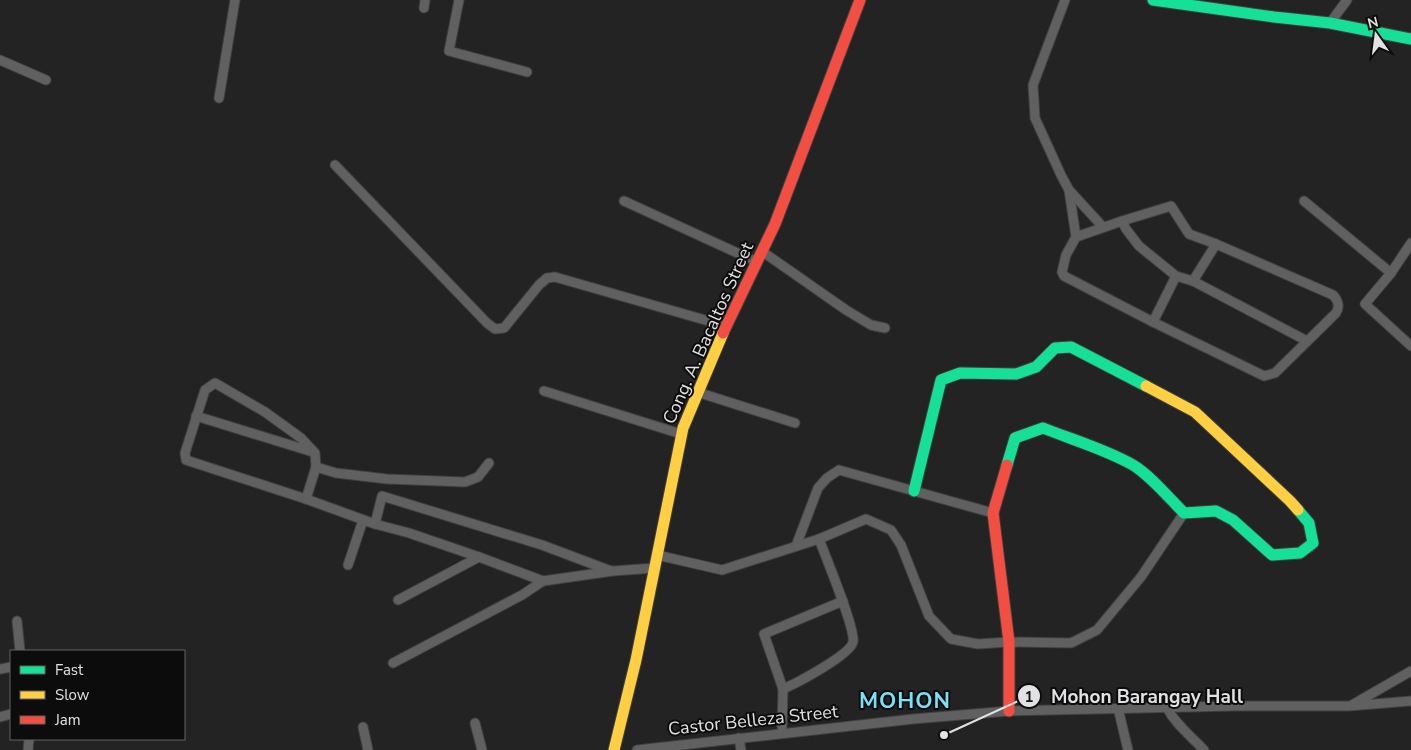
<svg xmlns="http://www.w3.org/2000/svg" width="1411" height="750" viewBox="0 0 1411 750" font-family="'Nunito Sans',sans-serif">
<rect width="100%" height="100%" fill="#232324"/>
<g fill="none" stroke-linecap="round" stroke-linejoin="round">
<g stroke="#404040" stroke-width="11">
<g id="street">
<path d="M459,0l-10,51 78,21"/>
<path d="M1065,0l-32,85 2,33 26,57 8,15 34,37"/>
<path d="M424,8l1,-8"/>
<path d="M1330,23l17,-23"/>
<path d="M0,60l46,20"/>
<path d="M219,98l16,-98"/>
<path d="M335,165l152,158 8,6 9,-1 35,-43 8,-7 8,-1 171,49"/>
<path d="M1069,190l7,47 -10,18 -4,17 2,4 89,46 111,54 11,-3 61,-60c4,-6 2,-13 -3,-18l-117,-51 -27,-10 -18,-28 -49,15 -46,16"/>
<path d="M624,201l133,61"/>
<path d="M1304,201l87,72"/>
<path d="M1122,221l4,8 13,17 37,30 17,5 114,60"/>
<path d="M1411,243l-20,30 -26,31 46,42"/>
<path d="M763,252l83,58 25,15 14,3"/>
<path d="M1193,281l23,-37"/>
<path d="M1153,322l23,-46"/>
<path d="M544,391l137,43"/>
<path d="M697,392l98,31"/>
<path d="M196,416l117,36"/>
<path d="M489,463l-11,14 -13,5 -78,-3 -51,-6 -20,-6 -1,-14 -14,-15 -36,-26 -50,-29 -10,7 -20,63 1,7 120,39 69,25 34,9 70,24 64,24 70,-10 41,-3"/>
<path d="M306,499l10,-32"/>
<path d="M375,524l7,-28 160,49 69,26"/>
<path d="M796,546l22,-58 9,-10 12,-8 154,43"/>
<path d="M657,555l65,15 97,-31 47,-20 25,11 10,15 28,71 22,23 27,5 31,-2 62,1 26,-13 44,-53 43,-64"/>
<path d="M348,565l15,-45"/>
<path d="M398,600l81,-43"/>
<path d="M17,621l3,30"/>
<path d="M393,663l129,-68 21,-14"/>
<path d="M0,669l11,-2"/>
<path d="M783,689c14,-6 67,-34 70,-47 3,-12 -28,-87 -34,-103"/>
<path d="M1352,705l59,-34"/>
<path d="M1118,708l10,42"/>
<path d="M1167,708c9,17 24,28 37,42"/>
<path d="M0,717l11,-3"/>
<path d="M475,723l7,27"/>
<path d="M363,727l5,23"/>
<path d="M782,727l1,-38 -19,-55 79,-33"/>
<path d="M739,738l2,12"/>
<path d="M28,750l1,-11"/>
<path d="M637,750l276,-31 96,-8 226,-5h114l62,-5"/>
</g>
</g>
<g stroke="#404040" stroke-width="13">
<g id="fast">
<path d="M1153,0l121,17 56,6 81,16"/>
<path d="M1007,465l8,-27 28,-10c30,12 62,21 90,37 18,11 36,33 51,48l32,-2 17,9 39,35 28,-2 13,-10 -4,-20 -11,-13"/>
<path d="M914,491l27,-111 19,-7 56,1 20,-7 19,-19 16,-1 75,39"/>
</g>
</g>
<g stroke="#404040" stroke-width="13">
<g id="slow">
<path d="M1146,386l49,26 95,89 8,9"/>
<path d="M614,750l22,-90 47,-232 40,-95"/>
</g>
</g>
<g stroke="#404040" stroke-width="13">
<g id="jam">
<path d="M723,333l52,-109 85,-224"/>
<path d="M1007,465l-14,48 16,129v69"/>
</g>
</g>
<use href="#street" stroke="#606061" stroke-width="9"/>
<use href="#fast" stroke="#16e098" stroke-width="11"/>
<use href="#slow" stroke="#ffcf43" stroke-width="11"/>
<use href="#jam" stroke="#f24e42" stroke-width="11"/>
</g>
<g text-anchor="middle" stroke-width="4" stroke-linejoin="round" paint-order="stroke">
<g font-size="18" fill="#e2e2e4" stroke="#0c0c0d">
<text transform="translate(708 333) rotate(-66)" y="6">Cong. A. Bacaltos Street</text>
<text transform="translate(753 720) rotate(-6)" y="6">Castor Belleza Street</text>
</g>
<g font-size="22" font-weight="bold" letter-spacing="1" fill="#7bdff8" stroke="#0c0c0d">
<text x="905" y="708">MOHON</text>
</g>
</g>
<path fill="none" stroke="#e2e2e4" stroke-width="2" d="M944 735L1029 696"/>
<g fill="#e2e2e4" stroke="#0c0c0d" stroke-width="2">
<circle cx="944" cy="735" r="5"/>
<circle cx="1029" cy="696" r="12"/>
</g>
<g font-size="15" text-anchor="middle" font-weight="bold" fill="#111">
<text x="1029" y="702">1</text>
</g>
<g font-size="19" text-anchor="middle" font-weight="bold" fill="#e2e2e4" stroke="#0c0c0d" stroke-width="4" stroke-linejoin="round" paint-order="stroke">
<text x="1147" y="703">Mohon Barangay Hall</text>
</g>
<rect x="10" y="650" width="175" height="90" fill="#0c0c0d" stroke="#626263"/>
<rect x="20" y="666" width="25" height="8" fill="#16e098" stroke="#626263"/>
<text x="55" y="675" font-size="15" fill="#e2e2e4">Fast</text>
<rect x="20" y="691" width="25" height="8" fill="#ffcf43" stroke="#626263"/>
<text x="55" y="700" font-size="15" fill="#e2e2e4">Slow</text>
<rect x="20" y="716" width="25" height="8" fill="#f24e42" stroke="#626263"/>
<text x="55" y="725" font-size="15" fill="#e2e2e4">Jam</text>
<g transform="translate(1376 35) rotate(346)" stroke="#0c0c0d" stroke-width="4" paint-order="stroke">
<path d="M0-4L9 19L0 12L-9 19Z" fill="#e2e2e4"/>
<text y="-8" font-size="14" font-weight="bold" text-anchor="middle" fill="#e2e2e4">N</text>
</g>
</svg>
